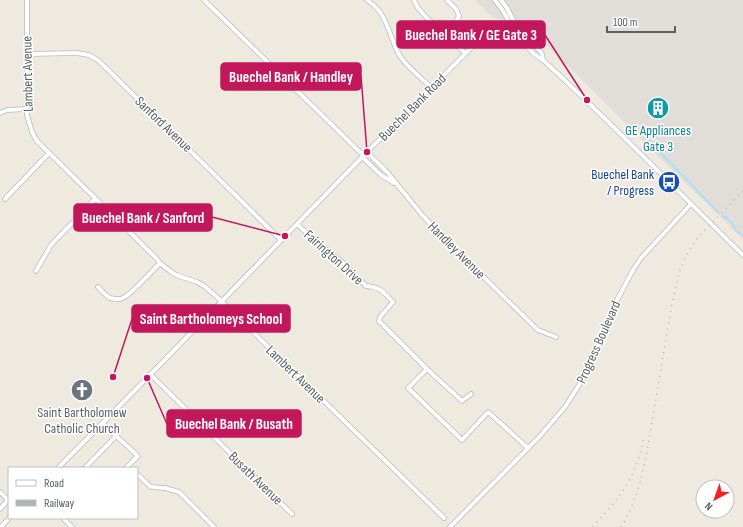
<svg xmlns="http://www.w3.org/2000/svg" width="743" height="527" viewBox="0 0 743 527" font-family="'Sofia Sans Condensed',sans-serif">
<rect width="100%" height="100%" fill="#eeeae0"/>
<path fill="#e1ddd8" d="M475,0h268v239l-84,-82 -96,-96 -38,-37 -32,-6z"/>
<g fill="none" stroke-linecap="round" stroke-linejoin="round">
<g stroke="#9fdfff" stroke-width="1.5">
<path d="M648,141l9,8 61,63"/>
<path d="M723,216c6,3 11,8 12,14l8,6"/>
</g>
<g stroke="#b6babf" stroke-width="5.5">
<g id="minor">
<path d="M27,0v115l5,17 5,9 119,117 5,6 9,7 6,4 21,7 7,4 12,10 228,222"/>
<path d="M204,0l159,155"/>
<path d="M367,0c22,14 21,36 33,56 7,11 21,22 31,31"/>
<path d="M414,0l4,8 8,9 39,36"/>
<path d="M495,0c3,5 14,16 13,23 -1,3 -3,6 -5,9"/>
<path d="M501,0l6,8 10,20 7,3 18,23 1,6"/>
<path d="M517,28c3,12 15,27 26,32 69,63 133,130 200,195"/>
<path d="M443,33l14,-13 2,-4 -3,-7 -9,-9"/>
<path d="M497,33l16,5 11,5"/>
<path d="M27,54l50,-1 12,2 10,6 182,179"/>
<path d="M0,113l7,-3 20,-1"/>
<path d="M367,152l20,20 36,44 39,40 76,74 18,7"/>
<path d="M362,157l19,18 13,8"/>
<path d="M5,199l44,-46"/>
<path d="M297,224l16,15 29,23 24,24c15,1 18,7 27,16l-13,15 -1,4 48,48 -19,19 54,52 26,-28 40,36"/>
<path d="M36,271l15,-26 44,-46"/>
<path d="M98,287c4,4 7,8 12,11 4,1 9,2 13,0 8,-3 29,-27 37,-35"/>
<path d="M427,369l35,32 9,-7"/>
<path d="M150,374l142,140"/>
<path d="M102,423l36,33 -12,12"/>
<path d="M58,468l89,-90 220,-226 109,-109c12,-9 27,-11 41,-15"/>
<path d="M85,468l31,-32"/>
<path d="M137,474l14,13 14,1 14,4 35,35"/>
<path d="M0,492l9,9"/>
<path d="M0,509l8,-9"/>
<path d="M63,518l9,9"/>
<path d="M1,527l8,-9"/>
<path d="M450,527l89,-90 26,-30 21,-33 8,-17 22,-55 17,-32 8,-12 50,-54"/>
</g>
</g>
<use href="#minor" stroke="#fff" stroke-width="4"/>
<g stroke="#b3b4b4" stroke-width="1.5" stroke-dasharray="1 5" stroke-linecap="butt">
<path d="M592,527c29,-30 44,-49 52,-90"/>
<path d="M621,527c15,-24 22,-53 27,-81l24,-143 8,-33 8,-18 11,-16 44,-45"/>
</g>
</g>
<defs>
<g id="building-disc" transform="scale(1.15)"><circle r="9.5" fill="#0f9aa8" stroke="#fff"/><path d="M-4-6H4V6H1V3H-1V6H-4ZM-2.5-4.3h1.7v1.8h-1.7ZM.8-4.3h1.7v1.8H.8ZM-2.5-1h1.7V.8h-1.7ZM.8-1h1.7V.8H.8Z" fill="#fff"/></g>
<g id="bus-disc" transform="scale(1.15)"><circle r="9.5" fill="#1a4fb4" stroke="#fff"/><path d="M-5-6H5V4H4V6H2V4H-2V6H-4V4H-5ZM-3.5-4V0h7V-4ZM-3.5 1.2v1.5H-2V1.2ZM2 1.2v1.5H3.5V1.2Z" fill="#fff"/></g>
<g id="church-disc" transform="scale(1.15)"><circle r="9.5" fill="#6b7280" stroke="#fff"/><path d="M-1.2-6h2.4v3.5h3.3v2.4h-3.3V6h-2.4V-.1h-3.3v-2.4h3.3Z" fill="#fff"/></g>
</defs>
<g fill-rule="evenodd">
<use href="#building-disc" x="658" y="108"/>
<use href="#bus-disc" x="669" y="182"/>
<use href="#church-disc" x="82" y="390"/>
</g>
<g text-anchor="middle" stroke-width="3" stroke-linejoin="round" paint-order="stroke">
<g font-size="14" fill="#595f63" stroke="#fff">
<text transform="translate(27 74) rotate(-91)" y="5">Lambert Avenue</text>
<text transform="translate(412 107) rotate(-45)" y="5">Buechel Bank Road</text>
<text transform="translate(164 124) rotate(44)" y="5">Sanford Avenue</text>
<text transform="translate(457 250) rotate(45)" y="5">Handley Avenue</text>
<text transform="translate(334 257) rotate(42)" y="5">Fairington Drive</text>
<text transform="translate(598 342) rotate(-66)" y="5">Progress Boulevard</text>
<text transform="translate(296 374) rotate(44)" y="5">Lambert Avenue</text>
<text transform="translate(256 478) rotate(44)" y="5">Busath Avenue</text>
</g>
<g font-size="14" fill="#0d838f" stroke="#fff">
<text x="658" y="135">GE Appliances<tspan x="658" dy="16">Gate 3</tspan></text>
</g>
<g font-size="14" fill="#164399" stroke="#fff" text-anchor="end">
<text x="654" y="179">Buechel Bank<tspan x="654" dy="16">/ Progress</tspan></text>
</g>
<g font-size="14" fill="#5b616d" stroke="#fff">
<text x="82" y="417">Saint Bartholomew<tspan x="82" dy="16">Catholic Church</tspan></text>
</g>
</g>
<path fill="none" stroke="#c2185b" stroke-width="1.5" d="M587 100L545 35M367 152L361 76M285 236L212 217M113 377L132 319M147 378L167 424"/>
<g fill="#c2185b" stroke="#fff" stroke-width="1.5">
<circle cx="587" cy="100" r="4"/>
<circle cx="367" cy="152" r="4"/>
<circle cx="285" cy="236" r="4"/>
<circle cx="113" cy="377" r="4"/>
<circle cx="147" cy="378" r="4"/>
</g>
<g fill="#c2185b" stroke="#c2185b" stroke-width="1.5">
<rect x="397" y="21" width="148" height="27" rx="4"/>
<rect x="221" y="63" width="140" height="27" rx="4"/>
<rect x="74" y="204" width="138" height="27" rx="4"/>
<rect x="132" y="305" width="158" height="27" rx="4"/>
<rect x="167" y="410" width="134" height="27" rx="4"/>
</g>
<g font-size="15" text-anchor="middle" font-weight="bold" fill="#fff">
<text x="471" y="40">Buechel Bank / GE Gate 3</text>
<text x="291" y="82">Buechel Bank / Handley</text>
<text x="143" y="223">Buechel Bank / Sanford</text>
<text x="211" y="324">Saint Bartholomeys School</text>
<text x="234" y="429">Buechel Bank / Busath</text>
</g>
<rect x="8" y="467" width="130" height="52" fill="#ffffff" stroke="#bdbfc1"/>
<rect x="16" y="480" width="20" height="6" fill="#ffffff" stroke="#bdbfc1"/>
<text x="44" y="487" font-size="12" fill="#595f63">Road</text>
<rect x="16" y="500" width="20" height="6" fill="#b3b4b4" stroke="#bdbfc1"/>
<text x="44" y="507" font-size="12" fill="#595f63">Railway</text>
<g transform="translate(715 499) rotate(221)"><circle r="19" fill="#ffffff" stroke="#bdbfc1"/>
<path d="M0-3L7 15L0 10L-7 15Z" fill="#f71d22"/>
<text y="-6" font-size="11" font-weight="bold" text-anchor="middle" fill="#595f63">N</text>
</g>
<path d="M607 26v6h68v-6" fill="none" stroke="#595f63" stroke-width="2"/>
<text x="613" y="26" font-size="12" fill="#595f63" stroke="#ffffff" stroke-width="3" paint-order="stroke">100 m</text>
</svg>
